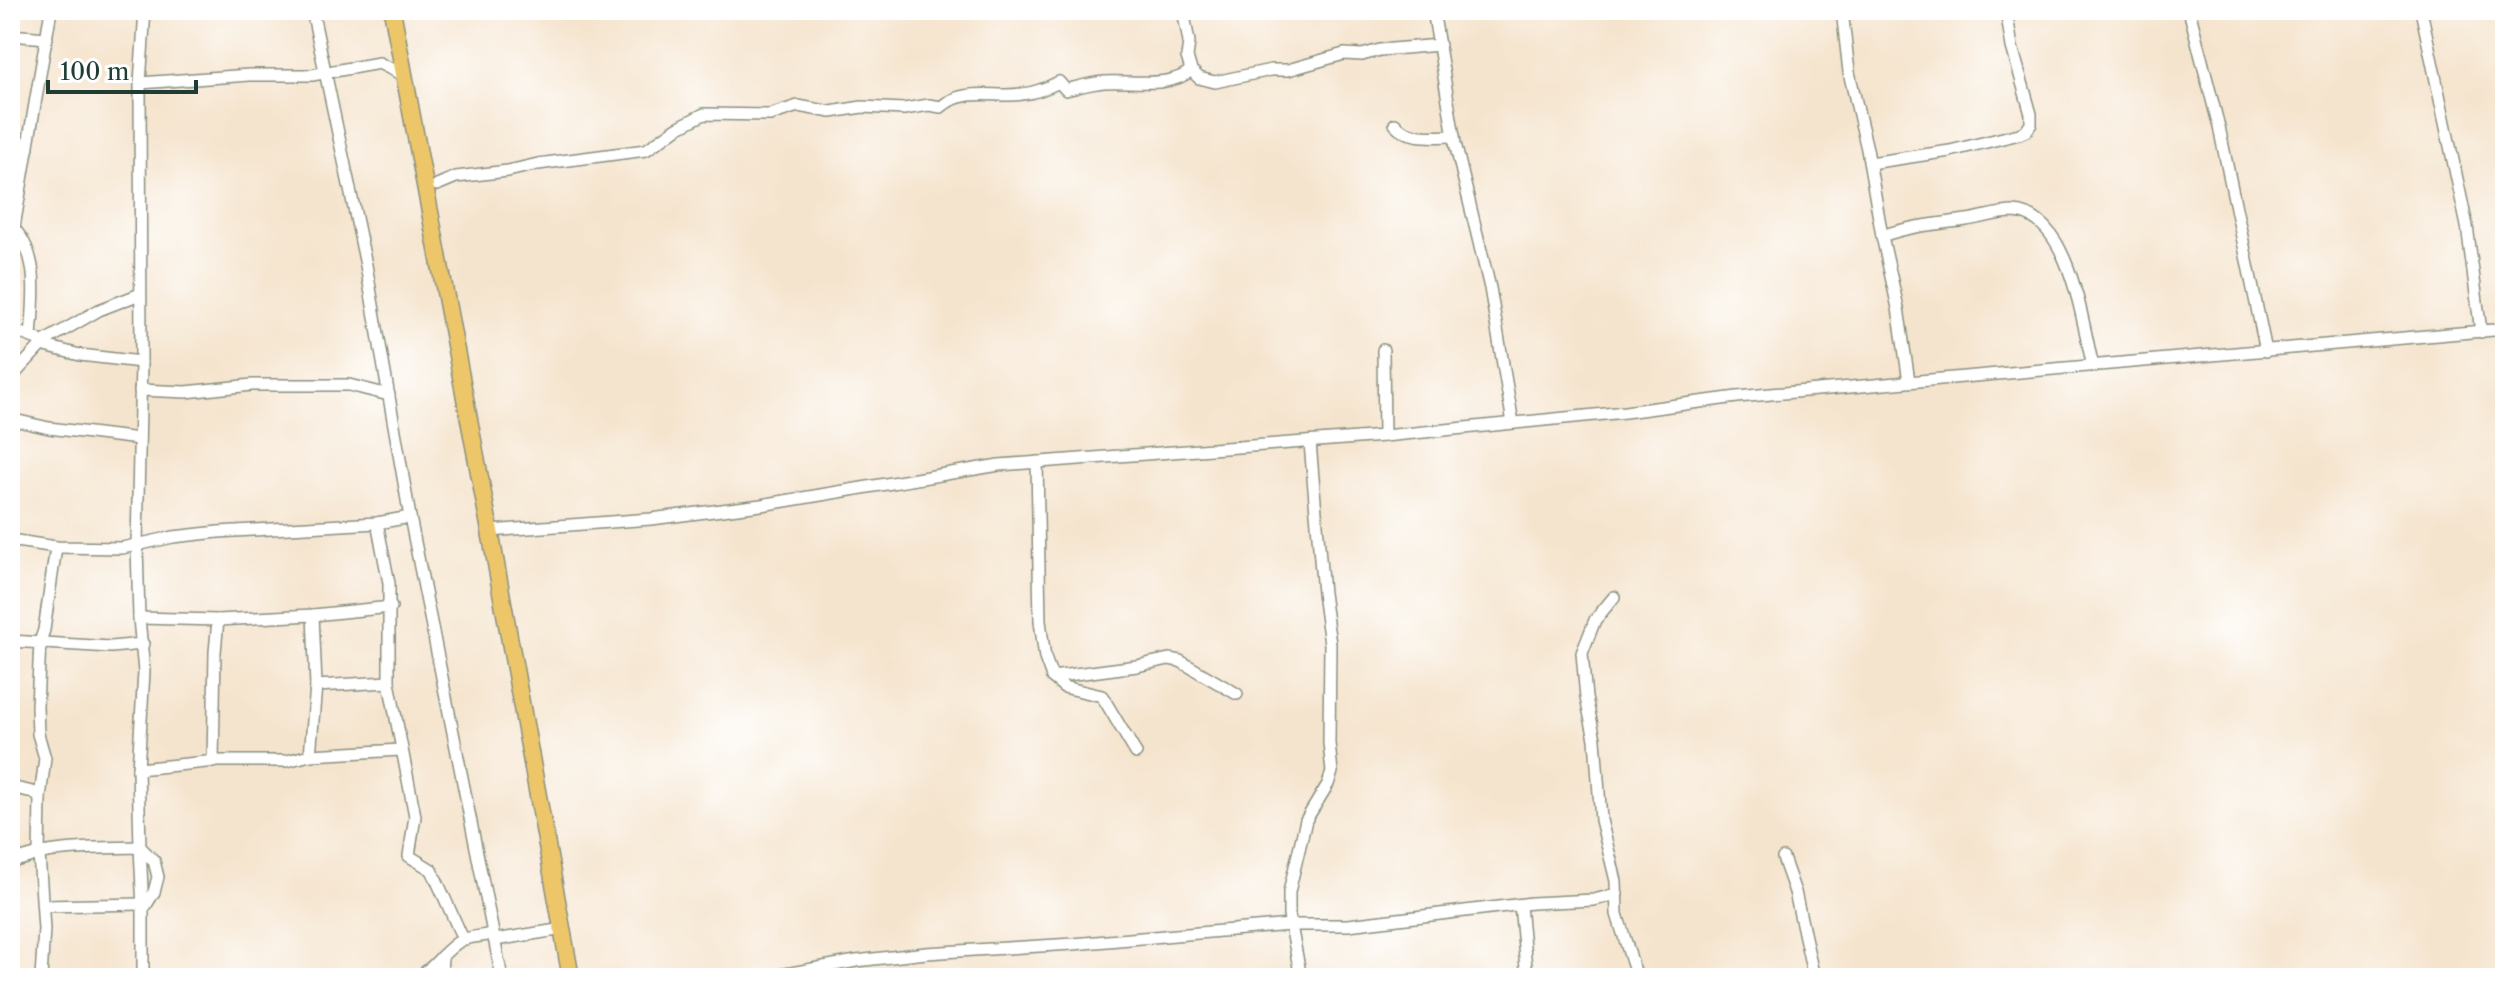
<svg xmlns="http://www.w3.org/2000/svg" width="2515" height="988" viewBox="0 0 2515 988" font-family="'Libre Caslon Text',serif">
<rect width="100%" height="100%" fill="#fff"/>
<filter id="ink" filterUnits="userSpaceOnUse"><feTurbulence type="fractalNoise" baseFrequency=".0125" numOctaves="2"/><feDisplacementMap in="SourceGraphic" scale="16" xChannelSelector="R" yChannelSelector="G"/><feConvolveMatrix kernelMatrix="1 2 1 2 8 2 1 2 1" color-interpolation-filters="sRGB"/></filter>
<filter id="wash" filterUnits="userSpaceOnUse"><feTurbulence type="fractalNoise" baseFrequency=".006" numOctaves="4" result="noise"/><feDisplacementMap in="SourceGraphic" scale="32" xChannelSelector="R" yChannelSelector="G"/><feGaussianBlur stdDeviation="1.8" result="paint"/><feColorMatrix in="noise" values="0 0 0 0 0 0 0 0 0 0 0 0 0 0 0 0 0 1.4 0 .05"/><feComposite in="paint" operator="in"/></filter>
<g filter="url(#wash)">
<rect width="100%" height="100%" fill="#f5e4cd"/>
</g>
<g filter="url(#ink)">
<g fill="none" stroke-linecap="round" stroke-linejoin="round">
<g stroke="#8a9080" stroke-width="14">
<g id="minor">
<path d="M312,10l54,255 44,252 92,461"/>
<path d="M1183,10l6,32 -2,15 4,13 8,8 16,4 56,-12h17l56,-16 18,1 18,-5 60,-5"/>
<path d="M1433,10l22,133 35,145 23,135"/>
<path d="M1842,10l7,62 18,77 15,87 16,72 11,73"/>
<path d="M2189,10l30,117 47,224"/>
<path d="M2421,10l46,216 14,106"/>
<path d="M1843,13l11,-3"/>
<path d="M10,35l37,3"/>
<path d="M140,83l109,-8h63l67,-12 26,13"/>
<path d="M1395,124c13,16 40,12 59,12"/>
<path d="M10,147l18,1"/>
<path d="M1870,163l80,-12 69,-17 7,-3 5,-7v-10l-19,-67 -6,-37"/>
<path d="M437,185l19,-8 52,-6 30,-7 108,-14 31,-22 27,-14 66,1 28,-9 33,6 31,-5 42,2 25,-4 12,2c22,-20 54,-9 81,-13 13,-1 25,-6 37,-12l7,8c12,-3 25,-7 38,-8 26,-2 67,7 87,-12"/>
<path d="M10,225c31,27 24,73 21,111"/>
<path d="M14,227l37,-217"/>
<path d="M1882,236c27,-10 55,-12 84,-16 15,-2 32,-8 48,-8 56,3 68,112 79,154"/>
<path d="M10,329l27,10"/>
<path d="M41,345l39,10 61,7"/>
<path d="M1383,350l1,86"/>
<path d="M10,379l35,-38 54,-31 41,-16"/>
<path d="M140,390l46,2 66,-7h97l40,10"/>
<path d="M10,419l39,9 90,11"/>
<path d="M1037,462l3,159 5,37 7,19 12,10 38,9 34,57"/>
<path d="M377,523l12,60v99l26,134 -6,40 23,14 31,69"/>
<path d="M490,531l161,-12 110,-14 238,-40 385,-29 241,-24 112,-15 768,-68"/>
<path d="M10,540l46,7 66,1 51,-11 45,-5 159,-9 33,-6"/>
<path d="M1614,597l-19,23 -13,33 4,45 9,41 6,81 15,61 1,33 20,64"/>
<path d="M139,618l79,2 95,-5 78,-8"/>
<path d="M10,641l101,6 32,-3"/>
<path d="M1052,677l85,-11 32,-7 11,2 57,33"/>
<path d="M316,686l73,-4"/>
<path d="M310,755l6,-69 -3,-71"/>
<path d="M213,762l2,-110 3,-32"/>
<path d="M138,769l78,-8h71l23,-6 91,-5"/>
<path d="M10,787l23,5 7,6"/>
<path d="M1783,858l12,34 19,86"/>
<path d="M10,862c11,-2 21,-6 32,-9 31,-6 66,-5 98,-6l3,63"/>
<path d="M1520,905l7,73"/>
<path d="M43,906l99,-2"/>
<path d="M495,940l68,-11"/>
<path d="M41,978l3,-49 -5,-75 1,-56 5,-40 -7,-24 -1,-28 3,-64 4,-12 12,-83"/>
<path d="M143,978v-68l11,-18 4,-15 -4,-16 -14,-14 -2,-78 6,-97 -5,-54 -2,-73 4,-183 -1,-279 5,-73"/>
<path d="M415,978c19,-8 28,-27 45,-37 9,-5 22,-4 32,-7"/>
<path d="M441,978l1,-22"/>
<path d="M764,978l92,-17 70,-8 147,-9 217,-19h58l184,-22 62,-3 23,-6"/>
<path d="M1301,978l-12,-63v-23l17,-72 22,-36 4,-12 -3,-29 1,-99 -7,-51 -13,-150"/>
</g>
</g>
<g stroke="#8a9080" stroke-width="19">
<path id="highway" d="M392,10l98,521 81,447"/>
</g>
<use href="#minor" stroke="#fff" stroke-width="11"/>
<use href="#highway" stroke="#ecc669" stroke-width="16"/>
</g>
</g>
<rect width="2515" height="988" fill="none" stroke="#fff" stroke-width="40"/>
<path d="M48 80v12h148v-12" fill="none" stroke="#1f3d34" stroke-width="4"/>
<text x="60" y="80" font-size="24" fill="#1f3d34" stroke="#ffffff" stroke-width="6" paint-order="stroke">100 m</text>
</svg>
